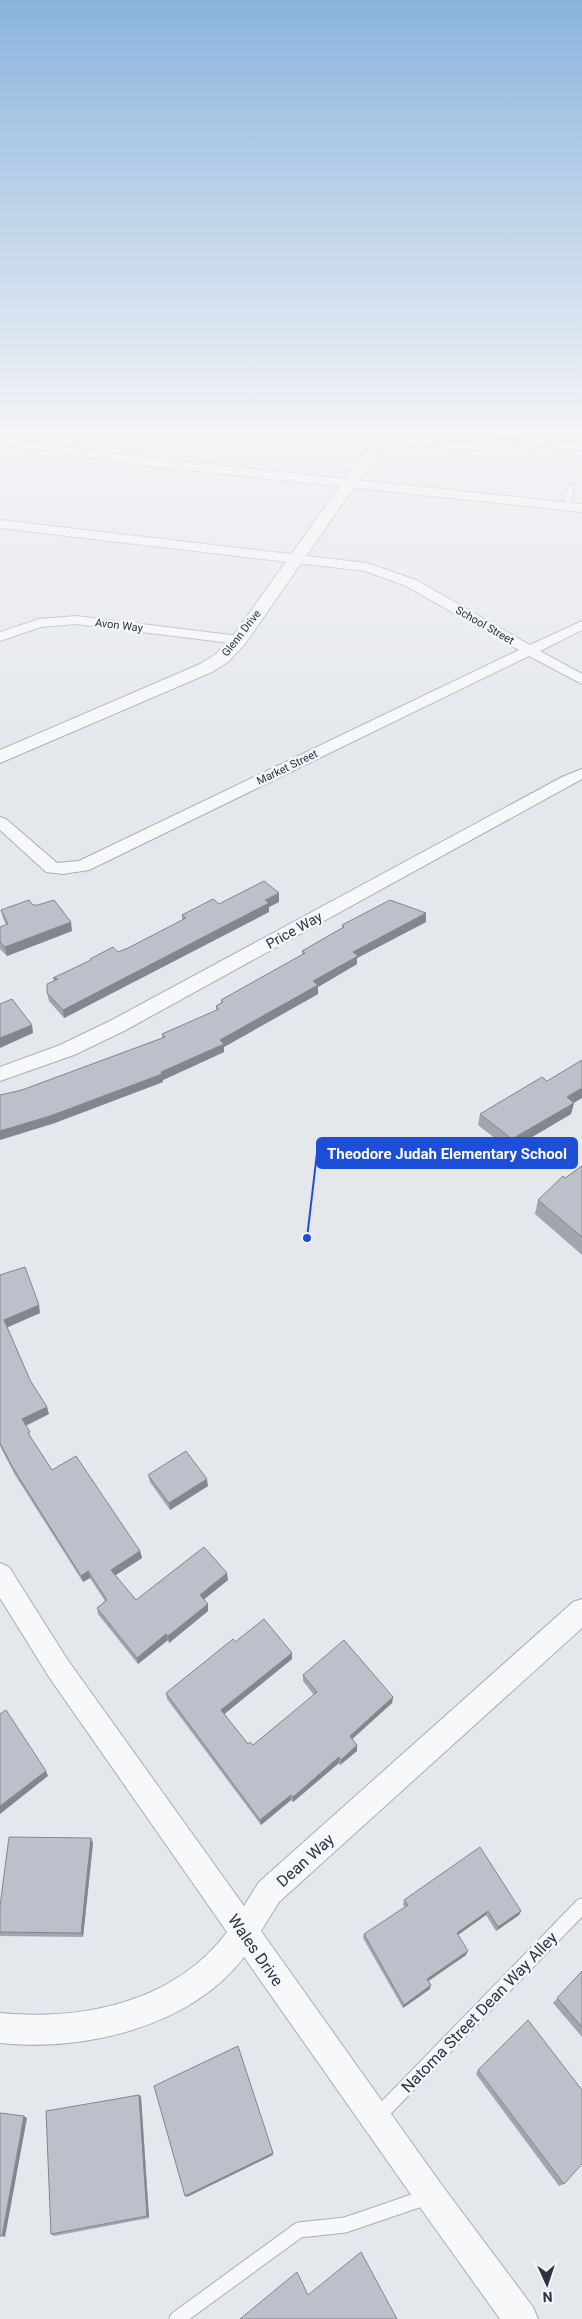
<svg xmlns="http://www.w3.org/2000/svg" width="582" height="2319" viewBox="0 0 582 2319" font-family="Roboto,sans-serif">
<rect width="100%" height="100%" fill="#e4e7ec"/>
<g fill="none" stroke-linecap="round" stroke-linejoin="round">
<g stroke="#a9aeb7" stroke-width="8">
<g id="service-far1">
<path d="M301,434l78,7"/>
<path d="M381,438l131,13 22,-5 9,-12"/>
<path d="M537,442l45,6"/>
<path d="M567,506l4,-19"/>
</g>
</g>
<g stroke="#a9aeb7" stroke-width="17">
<g id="service">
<path d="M378,2116l204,-210"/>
<path d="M177,2319l122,-89 46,-5 82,-28"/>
</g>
</g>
<g stroke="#a9aeb7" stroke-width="2">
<g id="minor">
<path d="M0,438l149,20 433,46v8l-433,-46 -149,-22z"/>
<path d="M0,520l367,43 49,17 114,65 52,-24v9l-42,21 42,23v10l-53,-28 -440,214 -26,4 -17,-2 -46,-42v-13l6,2 51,44 22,-2 440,-211 -113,-64 -41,-15 -365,-43z"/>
<path d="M76,616l163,20 7,4 -7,4 -163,-20 -35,3 -41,14v-9l39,-13z"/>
<path d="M582,769v10l-458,252 -50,24 -74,26v-14l60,-22 50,-24 452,-244z"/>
<path d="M0,1563l9,4 58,92 177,247 15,-24 314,-280 9,-3v29l-303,274 -18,29 180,253 92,123 5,12h-38l-81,-113 -175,-249c-53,70 -160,95 -244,86v-30c83,8 175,-11 227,-81l-178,-255 -49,-79z"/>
</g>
</g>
<g stroke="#a9aeb7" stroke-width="2">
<path id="tertiary" d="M377,434h14l-146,210 -17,18 -16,10 -212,91v-13l200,-86 16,-10 17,-18z"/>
</g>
<use href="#service-far1" stroke="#f7f8fa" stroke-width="6"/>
<use href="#service" stroke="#f7f8fa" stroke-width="15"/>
<use href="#minor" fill="#f7f8fa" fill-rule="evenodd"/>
<use href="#tertiary" fill="#f7f8fa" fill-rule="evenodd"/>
</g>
<g fill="#a1a5ae">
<path d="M467,434h61l-7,9z"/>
<path d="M279,902l-10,5v5l-205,106 -15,-17 -2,-8 7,-12 -1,-3 37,-17v-2l28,-7 10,-4 54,-28v-5l37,-11z"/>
<path d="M33,905l39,26 -65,25 -7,-7v-22l6,-2 -3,-7 -2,-8z"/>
<path d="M426,913v9l-69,36v6l-39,23v7l-94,53v5l-61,28v2l-111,42 -30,-34 140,-52v-4l54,-23v-5l5,-3v-3l81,-45v-4l40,-23v-3z"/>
<path d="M547,1081l35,17 -8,5 -3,11 -61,36 -32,-25 2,-11z"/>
<path d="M582,1166v89l-47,-41 3,-14z"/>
<path d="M0,1275l40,38 -33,14 23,53 19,34 -23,12 6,14 20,30 88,81 2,7 -27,17 21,25 92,-20 -25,19 5,5v7l-39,32 -1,-3 -30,24 -40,-50 -1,-6 8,-7 -15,-23 -7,4 -68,-107 -15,-29z"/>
<path d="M148,1475l60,11 -38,24 -20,-28z"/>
<path d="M235,1642l57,17 -68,55 24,30 5,1 61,-50 -11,-14v-6l90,22 -1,6 -40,36 5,12 -17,14 -1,-2 -46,39 -2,-2 -30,25 -94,-126 -1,-6z"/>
<path d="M91,1838l2,5 -10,94 -83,-1v-30z"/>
<path d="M404,1900l117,11 -2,4 -23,16 -10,-16 -28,20 8,20 -37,26 1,8 -27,19 -40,-70 1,-4 41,-27 -2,-2z"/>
<path d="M582,1971v66l-29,-34z"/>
<path d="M478,2070l86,114 -5,2 -83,-112z"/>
<path d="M139,2095l2,2 8,121 -95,18 -3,-2z"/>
</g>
<g fill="#83868d">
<path d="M525,434h3l-7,9v-4z"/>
<path d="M279,893v9l-10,5v5l-205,106 -1,-8z"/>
<path d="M426,913v9l-69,36v6l-39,23v7l-94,53v5l-61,28v2l-111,42 -52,16v-9l220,-91 93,-59 40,-29z"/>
<path d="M71,922l1,9 -65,25 -2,-9z"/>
<path d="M32,1025l1,8 -33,15v-10z"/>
<path d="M582,1088v10l-18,10 3,-11z"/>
<path d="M574,1103l-3,11 -61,36 2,-11z"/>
<path d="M39,1305l1,8 -34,15 -2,-8z"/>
<path d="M47,1407l2,7 -25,12 -2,-7z"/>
<path d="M207,1479l1,7 -38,24 -1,-7z"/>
<path d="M140,1551l2,7 -29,19 -2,-7z"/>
<path d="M88,1571l2,7 -7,4 -2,-6z"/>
<path d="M227,1573l1,7 -27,22 -1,-7z"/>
<path d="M208,1604v7l-39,32 -1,-7z"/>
<path d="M166,1634l2,6 -30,24 -1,-6z"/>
<path d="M292,1653v6l-70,57 -1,-6z"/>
<path d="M393,1697l-1,6 -43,39 1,-6z"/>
<path d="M357,1745v6l-17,14 1,-5z"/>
<path d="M339,1757v6l-46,39v-5z"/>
<path d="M46,1771l2,5 -48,38v-8z"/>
<path d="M291,1795v5l-30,25 -1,-5z"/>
<path d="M91,1838l2,5 -10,94 -2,-4z"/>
<path d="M488,1911l-2,4 -31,22 2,-4z"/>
<path d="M521,1911l-2,4 -23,16 2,-4z"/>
<path d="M468,1951l-2,4 -40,27 1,-3z"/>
<path d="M431,1985l-1,4 -27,19 1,-3z"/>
<path d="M139,2095l2,2 8,121 -2,-2z"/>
<path d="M24,2116l3,2 -22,119 -3,-1z"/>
<path d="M273,2153v2l-86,42 -2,-1z"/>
</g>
<g fill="#bbc0ca" stroke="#83868d">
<path d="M490,434h35l-4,5z"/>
<path d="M264,881l15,12 -14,7 4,3 -206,107 -16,-17v-9l11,-5 -5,-1 38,-18 -1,-1 23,-12 5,5 10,-4 58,-30 -4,-3 31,-16 6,5z"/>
<path d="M29,900l4,5h5l16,-5 17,22 -66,25 -5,-5v-15l8,-3 -7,-14z"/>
<path d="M390,900l36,13 -73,39 5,4 -45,25 5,4 -98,55 4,4 -63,28 1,2 -112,42 -50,15v-36l22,-5 143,-53 -3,-3 57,-25 -3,-3 7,-4 -2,-2 84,-47 -3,-2 42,-24 -2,-2z"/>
<path d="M12,999l20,26 -32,13v-34z"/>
<path d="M582,1060v28l-15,9 7,6 -62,36 -32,-25 62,-37 5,4z"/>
<path d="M582,1166v71l-44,-37 25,-24 2,2z"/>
<path d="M25,1267l14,38 -35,15 26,60 17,27 -25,12 8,13 -2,1 24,37 24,-14 64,95 -29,19 25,30 68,-53 23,26 -27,22 8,9 -40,32 -2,-2 -29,24 -40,-50 10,-8 -19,-29 -7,5 -68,-108 -13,-25v-168z"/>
<path d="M186,1451l21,28 -38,24 -21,-28z"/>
<path d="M264,1619l28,34 -71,57 27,34 2,-2 3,3 64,-53 -14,-17 41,-35 49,57 -43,39 7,9 -16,15 -2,-3 -46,40 -2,-2 -31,25 -94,-127 67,-54 2,3z"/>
<path d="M6,1710l40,61 -46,35v-92z"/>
<path d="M9,1837l82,1 -10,95 -81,-1v-26z"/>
<path d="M480,1847l41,64 -23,16 -10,-16 -31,22 11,18 -41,28 4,6 -27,20 -40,-71 44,-29 -4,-5z"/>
<path d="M582,1971v56l-25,-29z"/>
<path d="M528,2020l54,70v74l-18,20 -86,-114z"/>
<path d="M238,2046l35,107 -88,43 -31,-110z"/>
<path d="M139,2095l8,121 -96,18 -5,-123z"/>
<path d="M0,2113l24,3 -22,120h-2z"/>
<path d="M361,2252l36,67h-157l57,-47 11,23z"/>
</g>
<linearGradient id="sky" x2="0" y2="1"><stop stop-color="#8bb4dd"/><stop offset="0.57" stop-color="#f3f4f6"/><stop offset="1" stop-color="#f3f4f6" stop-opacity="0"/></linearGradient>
<rect width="582" height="758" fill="url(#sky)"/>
<g text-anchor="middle" stroke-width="5" stroke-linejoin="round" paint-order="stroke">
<g font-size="11" fill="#2b3445" stroke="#f4f6f9">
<text transform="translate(119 625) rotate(7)" y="4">Avon Way</text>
<text transform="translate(485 625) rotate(30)" y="4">School Street</text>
<text transform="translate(241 633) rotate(-52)" y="4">Glenn Drive</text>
<text transform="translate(287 767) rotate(-26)" y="4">Market Street</text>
</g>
<g font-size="14" fill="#2b3445" stroke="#f4f6f9">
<text transform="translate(294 930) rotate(-29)" y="5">Price Way</text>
</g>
<g font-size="16" fill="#2b3445" stroke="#f4f6f9">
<text transform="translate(305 1860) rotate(-42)" y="6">Dean Way</text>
<text transform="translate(256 1950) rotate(55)" y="6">Wales Drive</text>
<text transform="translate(479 2012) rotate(-46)" y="6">Natoma Street Dean Way Alley</text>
</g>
</g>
<path fill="none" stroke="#1d4ed8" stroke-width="2" d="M307 1238L317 1153"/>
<circle fill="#1d4ed8" stroke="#f4f6f9" stroke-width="2" cx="307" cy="1238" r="5"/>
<rect fill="#1d4ed8" stroke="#1d4ed8" stroke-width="2" x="317" y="1138" width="260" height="30" rx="5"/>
<g font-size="15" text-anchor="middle" font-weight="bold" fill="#fff">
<text x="447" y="1159">Theodore Judah Elementary School</text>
</g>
<g transform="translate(547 2284) rotate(177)" stroke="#f4f6f9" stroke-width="4" paint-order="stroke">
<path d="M0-4L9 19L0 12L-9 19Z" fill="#2b3445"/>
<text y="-8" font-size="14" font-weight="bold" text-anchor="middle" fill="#2b3445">N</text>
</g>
</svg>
